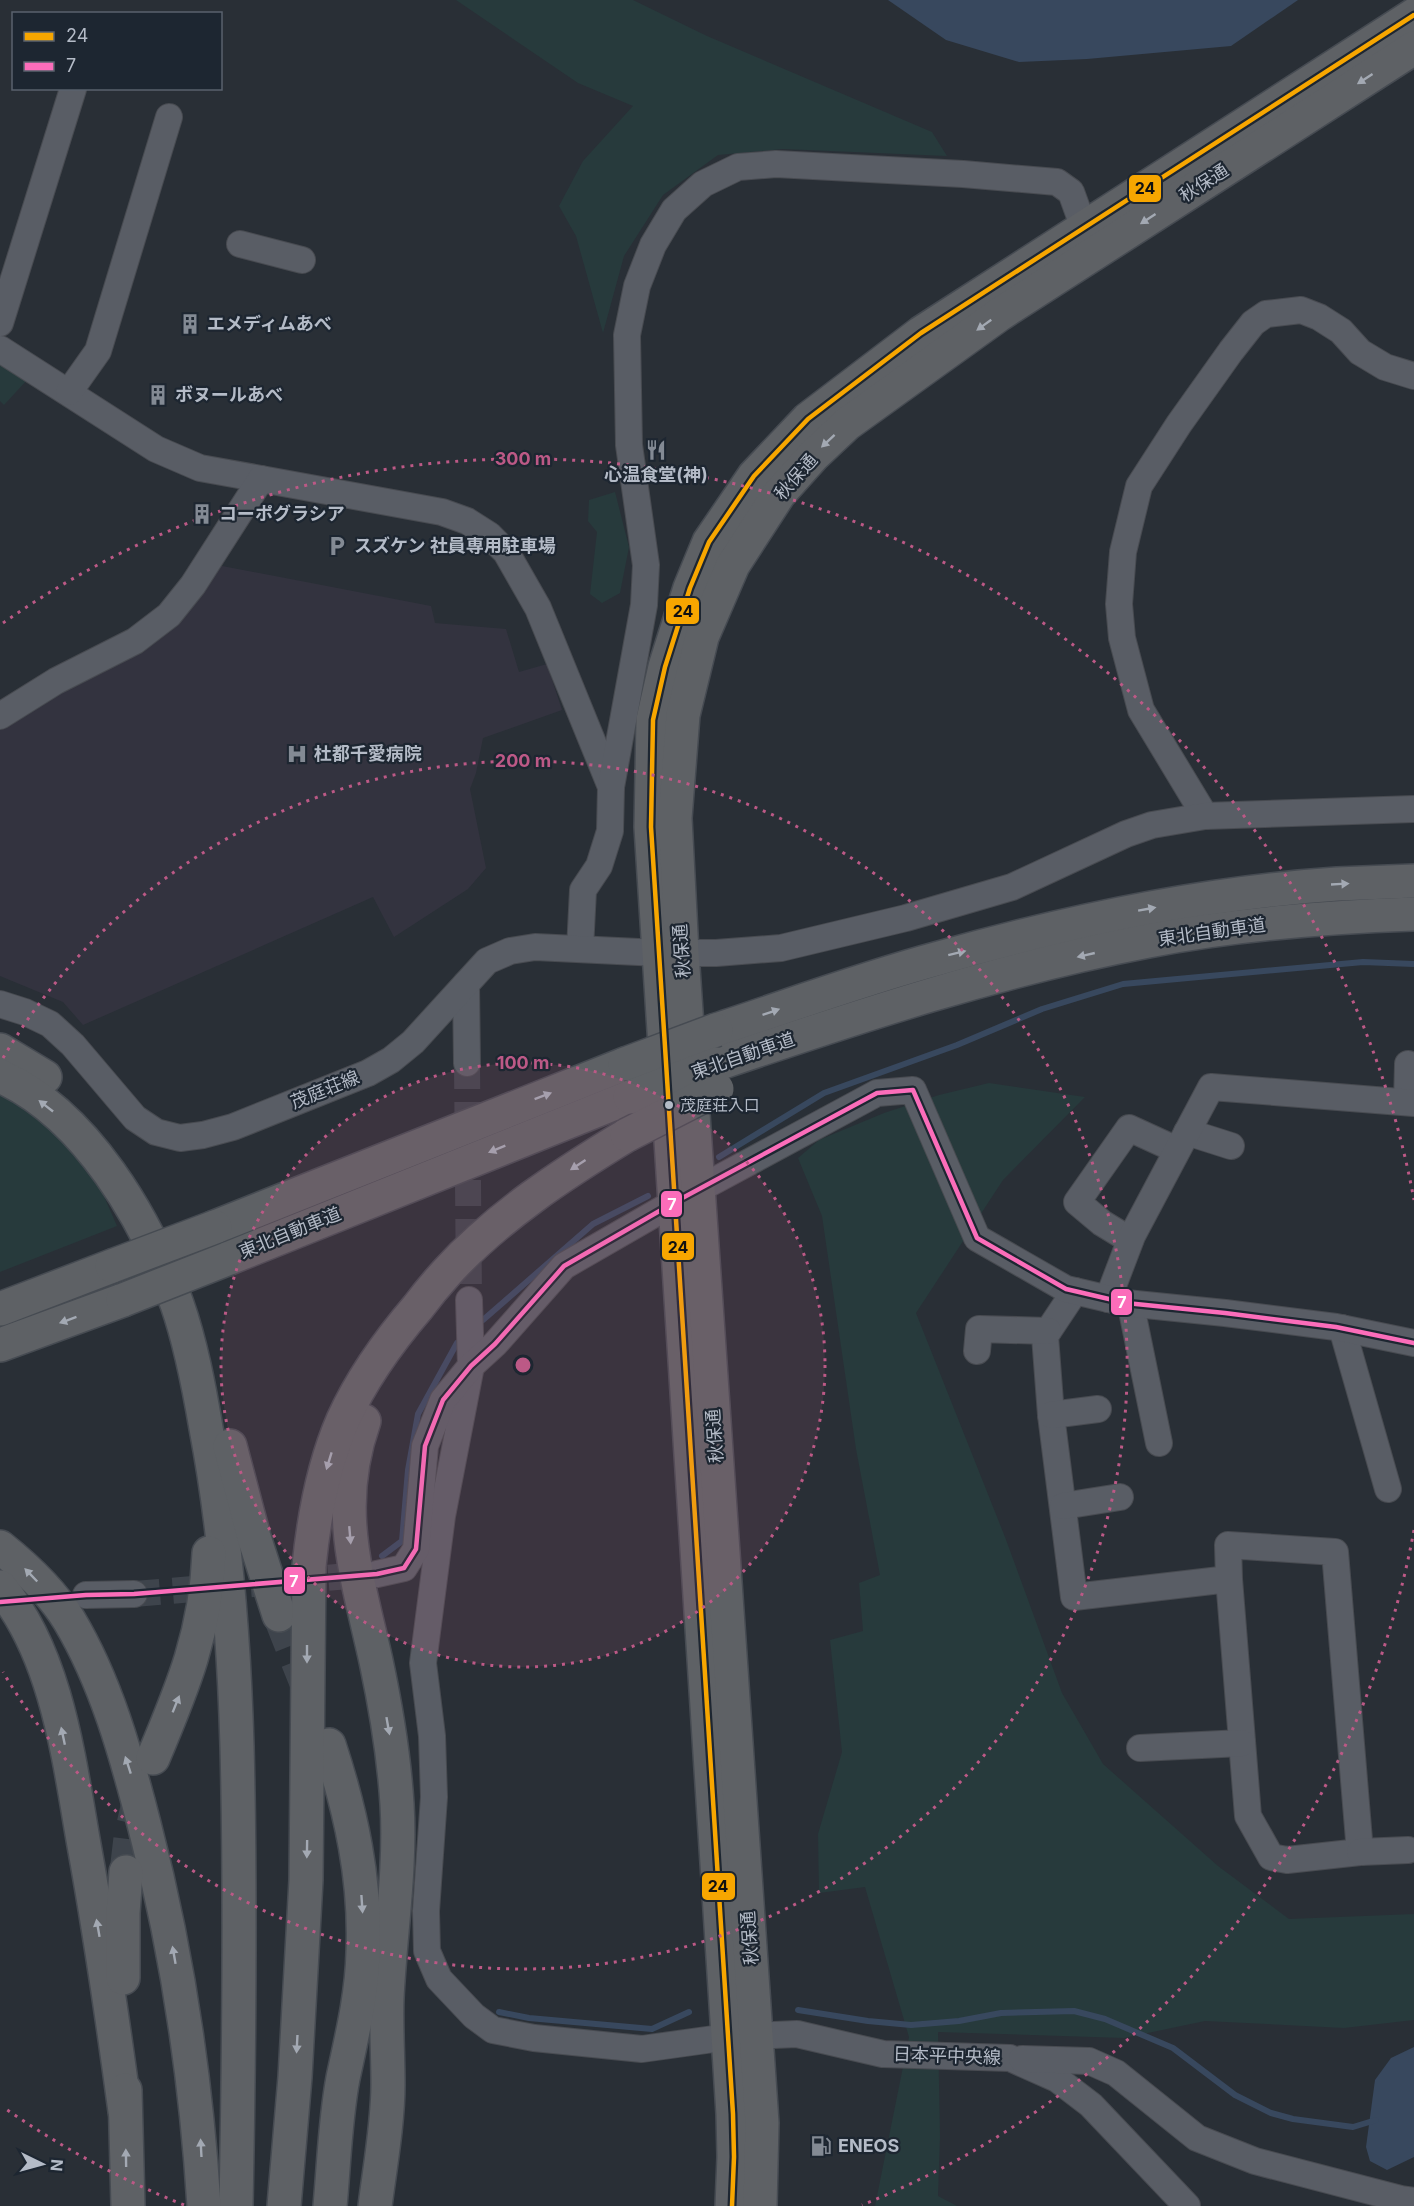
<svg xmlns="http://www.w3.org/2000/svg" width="1414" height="2206" viewBox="0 0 1414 2206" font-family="Inter,'Noto Sans JP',sans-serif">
<rect width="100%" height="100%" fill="#292f36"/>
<path fill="#33333f" d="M217,565l214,41 4,17 71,6 13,43 28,-8 15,46 -79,28 -7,35 -6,16 16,79 -18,21 -74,48 -21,-40 -290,128 -20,-23 -63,-26v-254l80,-44z"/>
<g fill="#273a3c">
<path d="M456,0h177l74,36 225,96 15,24 -164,-7 -65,6 -55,40 -39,61 -21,77 -27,-97 -17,-30 24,-45 50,-55 -55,-23z"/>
<path d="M0,360l27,20 -23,25 -4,-4z"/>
<path d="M615,492l14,55 -9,46 -18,10 -12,-9 7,-62 -9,-11 1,-21z"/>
<path d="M989,1083l96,14 -82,83 -87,133 89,224 57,156 41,71 115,102 71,53 125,-5v106l-70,8 -139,-7 -81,17 -186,-6 2,104 -2,60 19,10h-82l34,-169 -44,-150 -46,6 -1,-59 24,-82 -12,-112 33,-9 -4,-48 21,-8 -24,-126 -34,-233 -24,-58 21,-18 65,-27 55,-18z"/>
<path d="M0,1089l53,35 43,54 21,48 -117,46z"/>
</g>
<g fill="#38485e">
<path d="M888,0h410l-67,46 -144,13 -68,3 -73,-22z"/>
<path d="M1414,2047v110l-27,13 -17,-9 -4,-14 9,-67 16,-22z"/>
</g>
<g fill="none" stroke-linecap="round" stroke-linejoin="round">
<g stroke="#38485e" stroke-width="6">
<path d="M719,1157l105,-64 133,-48 85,-36 81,-25 240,-22 51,2"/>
<path d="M483,1320l110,-96 55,-28"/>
<path d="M382,1556l20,-15 6,-71 10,-56 39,-71"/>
<path d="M798,2010l70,11 43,4 48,-4 42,-8 73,-2 31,8 68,29 62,47 36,18 22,6 60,8 23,-7"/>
<path d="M499,2012l30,6 123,11 37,-17"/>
</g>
<g stroke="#3e444c" stroke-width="26" stroke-dasharray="26 13" stroke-linecap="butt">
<path d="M467,1063l2,237"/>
<path d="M134,1594l239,-20"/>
</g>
<g stroke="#3e444c" stroke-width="33" stroke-dasharray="33 16" stroke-linecap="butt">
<path d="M279,1615l29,73"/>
<path d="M126,1872l4,-34 10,-44"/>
</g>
<g stroke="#484b51" stroke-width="28">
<g id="minor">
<path d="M240,244l62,16"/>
<path d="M0,323l73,-234"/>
<path d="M0,349l156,100 44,19 61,11"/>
<path d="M69,392l29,-41 71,-234"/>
<path d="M0,716l56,-35 79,-40 34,-26 24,-30 68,-106 181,33 25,9 22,14 17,17 32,56 73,179"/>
<path d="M1205,816l-64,-106 -19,-72 -3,-34 4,-52 16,-66 40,-62 52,-73 22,-28 13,-9 35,-4 18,7 22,14 19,21 25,15 29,9"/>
<path d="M580,949l3,-59 16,-24 11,-35 1,-44 33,-182 2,-40 -17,-120 -2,-110 10,-49 16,-41 21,-35 29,-26 35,-17 38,-3 187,10 94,8 14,10 13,36"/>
<path d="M466,984l1,79"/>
<path d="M0,1004l25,8 25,12 23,21 62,73 21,14 24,6 23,-3 30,-8 135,-54 23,-13 22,-18 74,-81 23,-10 25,-4 124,6h57l65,-5 125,-30 106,-31 114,-53 26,-9 53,-9 209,-7"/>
<path d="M1407,1102l1,-38"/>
<path d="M1187,1132l44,14"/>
<path d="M1130,1240l-28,-17 -25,-21 52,-74 48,22"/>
<path d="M1075,1291l-30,45 6,79 23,182 155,-18 -1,-34 107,7 25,300 -73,8 -16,-3 -23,-41 -19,-237"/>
<path d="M1108,1299l24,-63 79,-149 203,16"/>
<path d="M469,1300l2,66 -29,150 -19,147 9,73 2,61 -8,114 1,40 12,28 35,37 19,14 41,8 108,11 86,-12 69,-3 86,20 127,4 47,21 34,26 96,101"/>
<path d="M1134,1304l-1,12 26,127"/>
<path d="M1342,1328l46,161"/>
<path d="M977,1351l2,-22 69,2"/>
<path d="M1051,1415l47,-6"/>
<path d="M1063,1506l57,-9"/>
<path d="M377,1574l27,-6 12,-19 9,-103 18,-46 28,-34 24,-22 69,-78 111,-64 202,-109 36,-3 64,148 89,51 60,14 99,10 111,14 78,16"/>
<path d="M86,1595l48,-1"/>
<path d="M1140,1748l102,-5"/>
<path d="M1360,1852l48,-2"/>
<path d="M1022,2059l67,2 27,12 81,65 58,23 146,38 13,2"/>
</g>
</g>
<g stroke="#464b52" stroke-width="36">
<g id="highway">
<path d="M716,1030c73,-24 146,-51 220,-71 130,-37 266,-66 401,-75 26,-1 51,-2 77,-3"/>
<path d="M0,1050l45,27"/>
<path d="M717,1064c142,-48 284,-95 431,-123 88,-17 177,-24 266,-27"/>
<path d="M0,1076c86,38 147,144 177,228 14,40 22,83 29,124 20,105 28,212 31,318 4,154 2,307 -1,460"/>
<path d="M215,1227l410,-163"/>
<path d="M227,1259l403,-162"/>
<path d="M0,1309l112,-43"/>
<path d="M0,1345l123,-45"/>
<path d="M364,1421c-31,87 -7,154 12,240 10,47 18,95 21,143 4,65 -7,130 -10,194 -1,29 1,58 1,86 0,39 -8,83 -13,122"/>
<path d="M230,1446l24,91 25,78"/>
<path d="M0,1547c25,20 52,45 69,73 37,62 57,134 75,204 33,126 52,253 60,382"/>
<path d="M0,1587c57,68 69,173 84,258 16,88 29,177 41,266"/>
<path d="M329,1745c22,67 37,135 34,207 -1,43 -11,84 -20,126 -8,42 -9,86 -13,128"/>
<path d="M153,1758c30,-71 53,-126 56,-205"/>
<path d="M123,1978v-65l3,-41"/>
<path d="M125,2090l3,116"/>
<path d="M284,2206l11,-129 11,-197 3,-314c5,-50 14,-100 34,-146 19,-42 45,-78 75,-113 9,-12 19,-24 29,-35 51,-56 116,-98 180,-137"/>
<path d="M732,2206l2,-49 -1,-43 -82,-1287 2,-107 12,-53 25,-79 19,-46 45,-66 54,-57 113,-86 493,-318"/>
<path d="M760,2206l2,-83 -80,-1170 -7,-135 8,-103 19,-78 31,-72 46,-71 34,-38 34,-32 153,-110 414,-266"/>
</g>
</g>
<use href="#minor" stroke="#595d65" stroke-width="26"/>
<use href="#highway" stroke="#5e6165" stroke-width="33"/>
<g stroke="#464b52" stroke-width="36" stroke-linecap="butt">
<g id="highway-bridge">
<path d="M625,1064l91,-34"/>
<path d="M630,1097l87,-33"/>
<path d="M627,1135l90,-46"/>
<path d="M112,1266l103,-39"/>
<path d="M123,1300l104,-41"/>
</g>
</g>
<use href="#highway-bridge" stroke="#5e6165" stroke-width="33"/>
<g stroke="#1d2631" stroke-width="9">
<path id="bus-1" d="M732,2206l2,-49 -1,-43 -82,-1287 2,-107 12,-53 25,-79 19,-46 45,-66 54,-57 113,-86 493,-318"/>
</g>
<g stroke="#1d2631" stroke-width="9">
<path id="bus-2" d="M0,1602l86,-7 48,-1 243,-20 27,-6 12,-19 9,-103 18,-46 28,-34 24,-22 69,-78 111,-64 202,-109 36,-3 64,148 89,51 60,14 99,10 111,14 78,16"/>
</g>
<use href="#bus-1" stroke="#f7a600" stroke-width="4.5"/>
<use href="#bus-2" stroke="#fb6dba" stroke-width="4.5"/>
</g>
<defs><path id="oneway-solid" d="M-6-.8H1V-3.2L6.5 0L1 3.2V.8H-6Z" transform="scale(1.5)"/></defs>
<g fill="#a3a9b3">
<use href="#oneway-solid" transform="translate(1365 79) rotate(147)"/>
<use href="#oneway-solid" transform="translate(1148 219) rotate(147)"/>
<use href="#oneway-solid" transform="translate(984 325) rotate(144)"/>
<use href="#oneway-solid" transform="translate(828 441) rotate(137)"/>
<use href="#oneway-solid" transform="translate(1340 884) rotate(-3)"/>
<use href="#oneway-solid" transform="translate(1147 909) rotate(-10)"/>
<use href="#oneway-solid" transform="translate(957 953) rotate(-14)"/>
<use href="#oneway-solid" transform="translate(1086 955) rotate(167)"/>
<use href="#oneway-solid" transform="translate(771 1012) rotate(-19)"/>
<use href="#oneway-solid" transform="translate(543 1096) rotate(-21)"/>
<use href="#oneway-solid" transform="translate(46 1106) rotate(-142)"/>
<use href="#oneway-solid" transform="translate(497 1149) rotate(158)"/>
<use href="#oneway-solid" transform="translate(578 1165) rotate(147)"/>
<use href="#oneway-solid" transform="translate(68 1320) rotate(160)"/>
<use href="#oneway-solid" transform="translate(329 1461) rotate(107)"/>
<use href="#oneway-solid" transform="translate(350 1535) rotate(85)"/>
<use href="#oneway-solid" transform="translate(31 1575) rotate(-134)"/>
<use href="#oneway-solid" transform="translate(307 1654) rotate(90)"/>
<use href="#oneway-solid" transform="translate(176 1704) rotate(-68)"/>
<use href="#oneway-solid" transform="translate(388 1726) rotate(80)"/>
<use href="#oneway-solid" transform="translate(63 1736) rotate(-102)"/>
<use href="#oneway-solid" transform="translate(128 1765) rotate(-108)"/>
<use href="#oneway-solid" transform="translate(307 1849) rotate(91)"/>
<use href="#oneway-solid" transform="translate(362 1904) rotate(86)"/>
<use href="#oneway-solid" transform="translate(98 1928) rotate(-100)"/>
<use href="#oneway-solid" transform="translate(174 1955) rotate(-100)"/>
<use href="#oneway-solid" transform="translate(297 2044) rotate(93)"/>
<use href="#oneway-solid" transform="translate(201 2148) rotate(-93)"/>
<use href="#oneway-solid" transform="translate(126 2158) rotate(-91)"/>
</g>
<circle cx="523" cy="1365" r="302" fill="#bc5986" fill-opacity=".12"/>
<g fill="none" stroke="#bc5986" stroke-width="3" stroke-dasharray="3 6">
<circle cx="523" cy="1365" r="302"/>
<path d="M3 1058A604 604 0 1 1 3 1672"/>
<path d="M1414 1530A906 906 0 0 1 862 2205M184 2205A906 906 0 0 1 3 2107M3 623A906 906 0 0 1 1414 1200"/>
</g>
<defs>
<g id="building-bare" transform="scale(1.62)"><path d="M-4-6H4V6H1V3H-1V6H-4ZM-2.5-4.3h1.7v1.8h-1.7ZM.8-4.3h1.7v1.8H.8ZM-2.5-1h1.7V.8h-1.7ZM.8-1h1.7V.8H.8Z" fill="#838a94" stroke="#1d2631" stroke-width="2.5" paint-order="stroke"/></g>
<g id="restaurant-bare" transform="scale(1.62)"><path d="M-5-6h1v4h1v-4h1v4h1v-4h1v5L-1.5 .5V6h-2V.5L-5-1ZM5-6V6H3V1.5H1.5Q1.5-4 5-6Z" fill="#838a94" stroke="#1d2631" stroke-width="2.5" paint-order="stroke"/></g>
<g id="parking-bare" transform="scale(1.62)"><path d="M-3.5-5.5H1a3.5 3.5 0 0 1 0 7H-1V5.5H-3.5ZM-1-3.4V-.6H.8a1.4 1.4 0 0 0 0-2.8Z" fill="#838a94" stroke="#1d2631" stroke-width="2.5" paint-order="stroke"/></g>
<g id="hospital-bare" transform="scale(1.62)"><path d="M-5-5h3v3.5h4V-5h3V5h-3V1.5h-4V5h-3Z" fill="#838a94" stroke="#1d2631" stroke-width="2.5" paint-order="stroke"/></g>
<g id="fuel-bare" transform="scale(1.62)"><path d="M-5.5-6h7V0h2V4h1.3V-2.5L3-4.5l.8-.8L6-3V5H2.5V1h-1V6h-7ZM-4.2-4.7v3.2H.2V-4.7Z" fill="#838a94" stroke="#1d2631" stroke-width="2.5" paint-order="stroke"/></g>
</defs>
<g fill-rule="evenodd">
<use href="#building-bare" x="190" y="324"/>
<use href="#building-bare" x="158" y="395"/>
<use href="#restaurant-bare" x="656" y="450"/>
<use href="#building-bare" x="202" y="514"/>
<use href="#parking-bare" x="337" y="546"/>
<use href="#hospital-bare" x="297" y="754"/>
<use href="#fuel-bare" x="821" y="2146"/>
</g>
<circle fill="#b4bbc7" stroke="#1d2631" stroke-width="2" cx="669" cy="1105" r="5"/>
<g text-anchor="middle" stroke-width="4.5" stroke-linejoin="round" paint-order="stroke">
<g font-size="16" fill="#b4bbc7" stroke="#1d2631" text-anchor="start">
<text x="680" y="1111">茂庭荘入口</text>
</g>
<g font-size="18" fill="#b4bbc7" stroke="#1d2631">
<text transform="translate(1204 183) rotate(-33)" y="6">秋保通</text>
<text transform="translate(796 477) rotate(-49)" y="6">秋保通</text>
<text transform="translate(1212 932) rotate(-8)" y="6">東北自動車道</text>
<text transform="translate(682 951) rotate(-94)" y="6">秋保通</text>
<text transform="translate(743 1056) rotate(-19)" y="6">東北自動車道</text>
<text transform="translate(325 1090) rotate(-22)" y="6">茂庭荘線</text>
<text transform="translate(290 1233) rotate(-22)" y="6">東北自動車道</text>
<text transform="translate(715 1436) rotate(-94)" y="6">秋保通</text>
<text transform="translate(750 1938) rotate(-94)" y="6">秋保通</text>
<text transform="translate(947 2056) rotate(2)" y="6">日本平中央線</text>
</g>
<g font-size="18" font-weight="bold" fill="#b4bbc7" stroke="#1d2631" text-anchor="start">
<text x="207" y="330">エメディムあべ</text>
<text x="175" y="401">ボヌールあべ</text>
<text x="656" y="481" text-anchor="middle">心温食堂(神)</text>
<text x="219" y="520">コーポグラシア</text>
<text x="354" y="552">スズケン 社員専用駐車場</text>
<text x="314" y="760">杜都千愛病院</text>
<text x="838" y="2152">ENEOS</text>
</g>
</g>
<circle cx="523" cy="1365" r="9" fill="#bc5986" stroke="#1d2631" stroke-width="3"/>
<g font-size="18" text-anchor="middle" font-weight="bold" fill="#bc5986" stroke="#1d2631" stroke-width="4.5" stroke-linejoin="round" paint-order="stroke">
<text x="523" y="465">300 m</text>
<text x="523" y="767">200 m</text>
<text x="523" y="1069">100 m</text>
</g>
<g stroke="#1d2631" stroke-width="2">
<rect x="1128" y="174" width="34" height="29" rx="6" fill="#f7a600"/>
<rect x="665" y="597" width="35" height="28" rx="6" fill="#f7a600"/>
<rect x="660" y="1190" width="23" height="28" rx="6" fill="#fb6dba"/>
<rect x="661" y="1232" width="34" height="29" rx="6" fill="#f7a600"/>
<rect x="1110" y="1288" width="23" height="28" rx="6" fill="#fb6dba"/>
<rect x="283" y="1566" width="23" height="29" rx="6" fill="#fb6dba"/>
<rect x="701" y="1872" width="35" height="29" rx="6" fill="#f7a600"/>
</g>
<g font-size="16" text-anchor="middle" font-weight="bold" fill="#fff">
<text x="672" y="1210">7</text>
<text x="1122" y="1308">7</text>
<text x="294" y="1587">7</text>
</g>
<g font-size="16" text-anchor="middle" font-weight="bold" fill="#111">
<text x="1145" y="194">24</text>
<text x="683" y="617">24</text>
<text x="678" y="1253">24</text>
<text x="718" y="1892">24</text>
</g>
<rect x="12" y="12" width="210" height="78" fill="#1d2631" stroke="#59626d" stroke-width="1.5"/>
<rect x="24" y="32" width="30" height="9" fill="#f7a600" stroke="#59626d" stroke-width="1.5"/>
<text x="66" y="42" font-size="18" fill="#b4bbc7">24</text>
<rect x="24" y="62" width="30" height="9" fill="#fb6dba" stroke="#59626d" stroke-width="1.5"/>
<text x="66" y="72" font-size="18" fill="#b4bbc7">7</text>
<g transform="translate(42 2164) rotate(95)" stroke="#1d2631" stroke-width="4.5" paint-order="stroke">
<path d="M0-4.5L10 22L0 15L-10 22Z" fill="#b4bbc7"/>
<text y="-9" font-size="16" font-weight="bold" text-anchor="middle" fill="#b4bbc7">N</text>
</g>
</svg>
